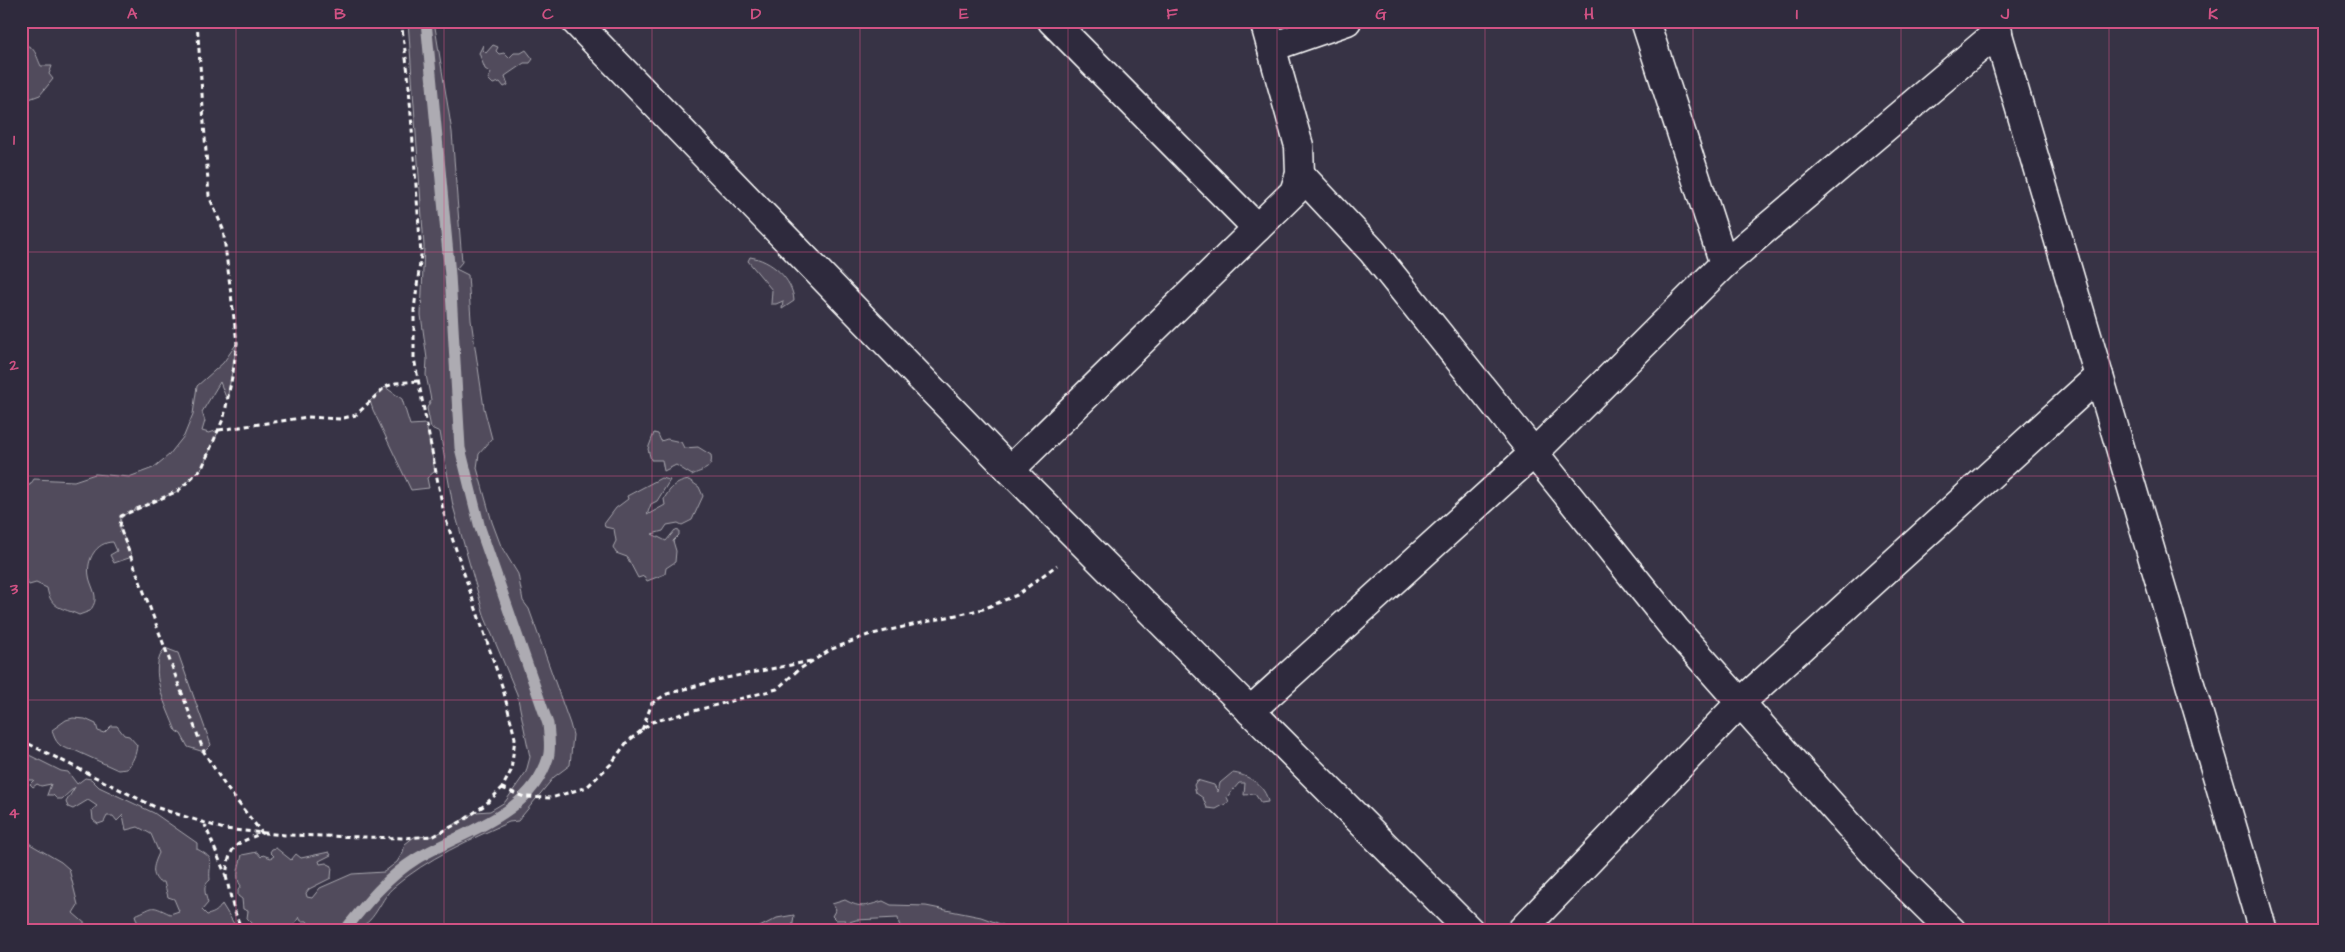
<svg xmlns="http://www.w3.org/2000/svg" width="2345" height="952" viewBox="0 0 2345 952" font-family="'Architects Daughter',sans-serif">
<rect width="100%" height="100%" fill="#373345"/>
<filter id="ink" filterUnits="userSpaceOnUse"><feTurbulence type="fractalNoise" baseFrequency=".02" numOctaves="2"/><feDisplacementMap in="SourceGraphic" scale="10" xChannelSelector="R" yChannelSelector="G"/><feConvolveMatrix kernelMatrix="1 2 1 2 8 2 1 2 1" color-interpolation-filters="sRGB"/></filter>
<g filter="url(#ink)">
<g fill="#514c5c" stroke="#a8a6ae">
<path d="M408,21h26l18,111 10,130 -6,7 12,6 3,45 13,88 8,31 -13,15 -2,14 15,54 9,24 17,28 5,27 6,8 41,115 3,11 -3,30 -16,12 -36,44 -9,1c-40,18 -81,36 -115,65 -13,10 -18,35 -35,40l-10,-8 -10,12h-25l-7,-10h-6l-2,-4 -9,14h-30l-13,-13 1,-7 -5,-2 -1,-10 -4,-3v-6l3,-4c-7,-9 -1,-22 1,-31l15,-3 4,5 2,-2 8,3 3,-2 -4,-4 2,-3 4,-1 15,12 5,-6 5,4 28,-6 2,3 -12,6 1,3 6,-1 6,3 -1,12 -22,11 -3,4 1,4 5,1 8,-10 32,-14 32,-2 13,-10 6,-10 2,-8 9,-7 20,-1 42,-24 14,-1 15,-9 21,-30 4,-15 -13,-63 -32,-76 -32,-112 -13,-74 -9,-4 -4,-20 4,-8 -5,-25 1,-16 -6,-44 3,-69z"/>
<path d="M21,45c14,-1 15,11 20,21h11l-3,8 4,5 -13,16 -19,7z"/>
<path d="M483,45v5l3,3 7,-8 5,2 -2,4 3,3 5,-1 5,5 5,-5h7l5,-3 7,9 -3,4h-6l-19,13 3,9 -4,2 -4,-5 -7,2 -5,-5 3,-6 -6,-4 -6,-16z"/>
<path d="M750,257c21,3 43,22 44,44l-12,8 1,-8 -7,3h-5l1,-14 -24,-29z"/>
<path d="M237,343l-10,57 -7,-18 -18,30 3,9 -3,10 7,2 10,-3 -17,38 -24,23 -57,25 -1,12 12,29 -18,6 -4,-8 7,-4 -4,-9c-17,0 -27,18 -24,34 1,8 7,16 6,24 0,3 -3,8 -5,11l-11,4c-17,-8 -28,-5 -32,-27l-11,-5 -7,2 -5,-8 -3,1v-93h9l4,-6 40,2 21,-7 34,3 24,-9 16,-13 15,-19 9,-22 4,-28 26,-23z"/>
<path d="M385,387l17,12 8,26 16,-1 9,47 -8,7 2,10 -18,2 -38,-80 -3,-9z"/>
<path d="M654,433l4,1 3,7 6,-2 14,3 3,6 14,-1 13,8c3,15 -10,15 -19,20l-16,-10 -12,6 -2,-11h-11l-3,-11z"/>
<path d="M661,478l9,2 -13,21 -6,3 -4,11 18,-10 -1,-6c6,-11 12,-17 25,-19l10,7 4,9 -11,24 -10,5 -4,-2 -11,2 -4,6 -11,3 14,7 9,-11 4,1v4l-6,6 3,10 -1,11 -9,6 -1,6 -18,7 -3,-5 -6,2 -11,-21 -11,-4 -3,-6 3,-6 -2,-12 -9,-2 -1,-3 12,-16 12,-9 -1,-3z"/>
<path d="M165,648l13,5 33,92 -7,7 -16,-5 -7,-13 -5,-3c-9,-24 -30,-61 -11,-83z"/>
<path d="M73,718l12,1 11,5 2,7 6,2 7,-7h6l7,9 5,1 8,9c-1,10 -4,16 -10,24l-9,1 -44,-20c-14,-1 -19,-8 -22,-20l14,-10z"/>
<path d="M21,751l40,20 7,1 9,12 8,-6 6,1 8,8 55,26 43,30v6c21,11 11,12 13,31 -8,6 -5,13 -2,23l-6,7 5,5c8,-2 11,-4 15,-11l14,23 -2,4h-65l-13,-5 -18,-2 -3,-9c21,-8 14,-11 35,-1l9,-3 -5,-12 -6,-2 -4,-15h-5c-9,-9 -5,-18 0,-29l-8,-19 -13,-7 -12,3 -3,-15 -6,6 -4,-5h-6l-3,6 -6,2 -5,-4 -1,-10 5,-4 -9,-6 -15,9 -5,-2 -2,-5 9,-15 -13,12h-5l-4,-4h-6l4,-11 -10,2 -4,-2 -4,3 -3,-3 4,-4h-8l-5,-7z"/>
<path d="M1232,773c15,1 34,13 36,29l-7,1 -6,-9 -11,1 1,-12h-6l-12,14 2,5 -13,7 -9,-1 -4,-10 -7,-5 -2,-8 3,-5 17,5 4,7 2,-9z"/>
<path d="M21,831l9,13 31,18 8,7 9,36 -5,8 15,13 12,-1v3l-10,3h-69z"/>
<path d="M845,900c17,9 20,6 38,1l8,4 35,1 55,11 38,14c-8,0 -16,1 -24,0 -6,-1 -13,-6 -19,-5 -14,2 -28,7 -42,1l-4,4 -8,-3 -7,3 -6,-4 -6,2 -4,-5 -1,-6 -42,2 -10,3 -1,-3h-9l-4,-4 4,-7 -4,-5z"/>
<path d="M794,915l-2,16h-40l25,-13z"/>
</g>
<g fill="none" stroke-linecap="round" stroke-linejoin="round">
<path stroke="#adabb2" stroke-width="11" d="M344,931c21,-26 43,-54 72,-72 47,-28 114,-43 132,-101 3,-9 1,-24 0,-34l-68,-196 -20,-80 -10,-173 -24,-254"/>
<g stroke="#fff" stroke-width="31">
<g id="minor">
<path d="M575,21l435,449 460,461"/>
<path d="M1052,21l205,207"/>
<path d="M1994,21l269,910"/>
<path d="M1272,47l75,-26"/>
<path d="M1300,174l73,78 302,377 207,233 70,69"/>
<path d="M1724,264l274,-232"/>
<path d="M1010,470l284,-278 6,-18 -1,-28 -35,-125"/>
<path d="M1250,711l285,-259 189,-188 -79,-243"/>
<path d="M1521,931l219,-228 359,-327"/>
</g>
</g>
<g stroke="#fff" stroke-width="3" stroke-dasharray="5 4" stroke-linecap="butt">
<path d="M197,21l12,175 14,33 14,114 -4,29 -9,45 -22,51 -24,23 -57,25 -1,12 84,224 22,35 36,46c-28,12 -32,11 -36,43l-21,-51"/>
<path d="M219,430l89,-13 32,2 16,-4 29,-28 11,-4 22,-2"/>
<path d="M642,730l10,-27 15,-9 54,-15 90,-18"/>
<path d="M21,740l134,67 69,22 61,6 118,3 31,-2 30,-16 22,-16 16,-16 9,-17 4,-33 -12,-49 -59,-175 -30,-156v-48l7,-55 -13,-182 -7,-52"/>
<path d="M502,788l22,9 27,1 36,-11 24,-23 16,-22 25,-20 125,-33 21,-19 34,-21 36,-14 115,-26 34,-14 40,-30"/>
<path d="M226,876l7,31 9,24"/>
</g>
<use href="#minor" stroke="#2f2a3d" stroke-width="28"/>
</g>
</g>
<path fill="none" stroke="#d15284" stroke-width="1" stroke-opacity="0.55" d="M236,21v910M444,21v910M652,21v910M860,21v910M1068,21v910M1277,21v910M1485,21v910M1693,21v910M1901,21v910M2109,21v910M21,252h2303M21,476h2303M21,700h2303"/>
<rect width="2345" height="952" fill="none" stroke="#2f2a3d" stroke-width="55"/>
<rect x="28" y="28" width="2290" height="896" fill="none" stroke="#d15284" stroke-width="2"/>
<g font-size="16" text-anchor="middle" font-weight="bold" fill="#d15284">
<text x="132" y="19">A</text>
<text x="340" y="19">B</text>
<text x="548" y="19">C</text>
<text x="756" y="19">D</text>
<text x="964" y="19">E</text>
<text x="1172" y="19">F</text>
<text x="1381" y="19">G</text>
<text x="1589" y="19">H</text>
<text x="1797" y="19">I</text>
<text x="2005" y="19">J</text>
<text x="2213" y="19">K</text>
<text x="14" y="145">1</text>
<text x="14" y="370">2</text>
<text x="14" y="594">3</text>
<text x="14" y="818">4</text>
</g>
</svg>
